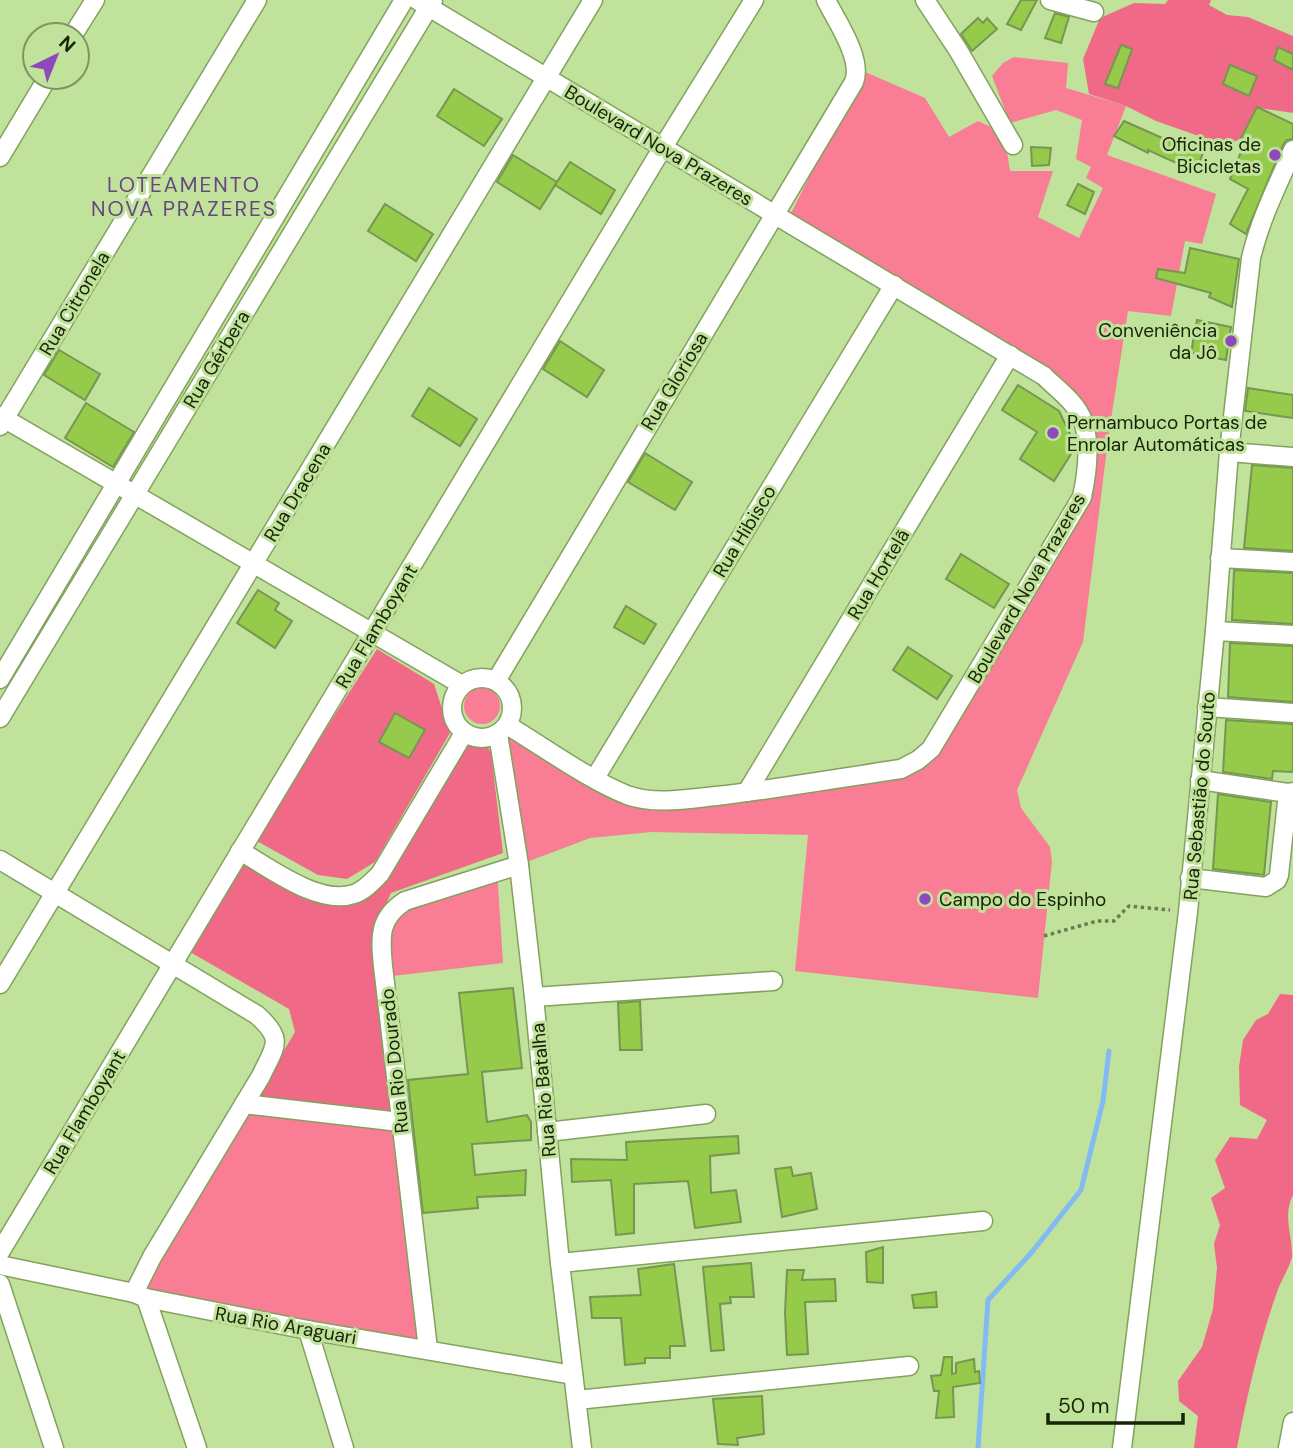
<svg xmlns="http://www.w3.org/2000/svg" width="1293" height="1448" viewBox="0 0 1293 1448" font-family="'DM Sans',sans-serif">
<rect width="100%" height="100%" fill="#c0e29b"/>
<g fill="#f87d95">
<path d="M1014,57l54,6 -2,25 60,18 -19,49 109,39 -14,50 -17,-3 -14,75 -43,-5 -19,121 -26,210 -66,148 4,18 29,39 2,14 -14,137 -243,-27 13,-136 -157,-3 -61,6 -71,27 -16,-136 144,70 271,-39 164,-262 7,-32 -17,-63 -282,-188 73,-144 62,27 24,39 29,-16 26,12 6,38h43l-15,46 41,21 24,-50 -17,-10 5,-11 -15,-8 6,-39 -26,-10 -46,13 -18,-47 11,-13z"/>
<circle cx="482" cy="706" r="18"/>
<path d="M497,871l6,92 -119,14 8,-67z"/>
<path d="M244,1104l156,18 28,227 -294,-56z"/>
</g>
<g fill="#f06987">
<path d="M1168,0h43l-2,5 18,10 21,2 45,19v77l-34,-5 -18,30 -14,8 -71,-25 -30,-15 -37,-12 -6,-35 17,-41 34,-15 31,1z"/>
<path d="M377,649l57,35 16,49 -75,129 -28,17 -29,-4 -63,-35z"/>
<path d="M471,744l16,2 4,7 12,100 -112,40 -11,26 15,198 -141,-17 41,-68 -6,-23 -99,-57 52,-93 105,45 33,-23 79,-131z"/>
<path d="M1280,994l13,1v200c-11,22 0,40 -1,62 -3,12 -11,23 -15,35 -18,51 -30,103 -40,156h-43l4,-32 -19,-15 -1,-20 24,-34 11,-38 4,-41 -3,-24 6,-19 -9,-27 14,-10 -10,-28 15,-23 27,2 10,-19 -27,-15 -1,-38 4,-27 13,-20 12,-6z"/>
</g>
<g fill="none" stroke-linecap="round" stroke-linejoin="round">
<path stroke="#82bbf3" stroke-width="5" d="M978,1448l10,-148 44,-48 49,-62 22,-89 6,-50"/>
</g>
<g fill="#95ca4a" stroke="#779652" stroke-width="2">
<path d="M1021,0h16l-16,30 -14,-6z"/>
<path d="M1055,13l14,4 -8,26 -16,-5z"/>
<path d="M978,18l5,5 4,-5 10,11 -25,22 -11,-17z"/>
<path d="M1121,45l11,4 -14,39 -13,-4z"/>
<path d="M1278,47l15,7v16l-19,-10z"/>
<path d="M1230,65l27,11 -8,20 -26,-12z"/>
<path d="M454,89l48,30 -18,27 -47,-30z"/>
<path d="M1257,107l36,17v15l-6,1 -4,5 -37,89 -16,-10 18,-35 -18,-10 16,-39 -5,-2z"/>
<path d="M1124,121l54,24 1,-4 24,12 -7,19 -48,-22v3l-34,-17z"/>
<path d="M1031,147l20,1 -2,17 -17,1z"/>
<path d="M513,155l44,27 -17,27 -43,-27z"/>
<path d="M570,162l45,28 -14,24 -46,-29z"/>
<path d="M1078,184l16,8 -9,22 -18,-9z"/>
<path d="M385,204l48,30 -17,27 -48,-30z"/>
<path d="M1190,248l49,11 -7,48 -23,-10 2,-4 -55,-15 2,-9 27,4z"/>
<path d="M1197,320l34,7 -5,33 -35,-7z"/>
<path d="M560,341l44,29 -17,27 -44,-28z"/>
<path d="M59,350l41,24 -15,26 -41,-25z"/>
<path d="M1018,385l41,26 11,23 1,20 -17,27 -34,-22 17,-27 -35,-22z"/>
<path d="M429,388l48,31 -17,27 -48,-30z"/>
<path d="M1248,388l45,7v23l-48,-7z"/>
<path d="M86,403l48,29 -21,35 -48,-29z"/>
<path d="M645,453l47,29 -17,28 -47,-28z"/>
<path d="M1252,465l41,3v83l-49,-3z"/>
<path d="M961,554l48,30 -15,24 -48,-29z"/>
<path d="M1234,570l59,3v51l-61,-4z"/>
<path d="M258,590l21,13 -4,7 17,11 -17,27 -38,-25z"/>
<path d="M626,606l30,18 -12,20 -30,-17z"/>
<path d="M1230,643l63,3v56l-65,-5z"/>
<path d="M908,647l44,29 -15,23 -44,-29z"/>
<path d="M395,713l30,17 -16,28 -30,-16z"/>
<path d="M1226,720l67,4v48l-20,-1 -1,8 -49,-7z"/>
<path d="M1218,794l53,8 -7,73 -51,-6z"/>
<path d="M513,988l9,80 -40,4 5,50 40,-7 4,7v18l-59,4 3,31 51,-5 -1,25 -48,2 1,11 -55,5 -15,-133 60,-6 -9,-81z"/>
<path d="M640,1001l2,49h-22l-2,-47z"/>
<path d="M738,1136l1,17 -29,3 1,37 25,-3 5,32 -46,6 -7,-47 -54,3v49l-18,2 -5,-55 -39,2 -1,-23 56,1 -1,-18z"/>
<path d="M791,1167l2,9 18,-3 6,36 -35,8 -7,-48z"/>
<path d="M883,1247v36l-16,-1 -1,-30z"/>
<path d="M751,1263l3,34h-24l1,6 -11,1 4,46 -13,1 -8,-84z"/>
<path d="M674,1264l11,82h-15v12h-25v5l-20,2 -4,-47h-29l-2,-21 51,-2 -3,-26z"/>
<path d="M787,1270h17l-2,10 33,-1 1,22 -31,1 3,52 -21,1 -2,-42z"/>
<path d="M936,1292l1,15 -23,1 -2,-13z"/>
<path d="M944,1357h8v17l4,-1v-10l18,-4 1,13 4,-1 1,12 -27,4 1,30 -18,1 3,-27h-5l-3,-15 10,-1z"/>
<path d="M762,1396l2,38 -27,4 1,7 -20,-1 -5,-45z"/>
</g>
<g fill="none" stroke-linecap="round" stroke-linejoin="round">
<g stroke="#82a25d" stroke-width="21">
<g id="street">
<path d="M417,0l627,376c13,13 33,27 39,45 8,24 4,53 -1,76l-151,252 -13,11 -17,9c-62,9 -123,20 -185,27 -28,3 -62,9 -89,-1 -40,-16 -83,-48 -120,-70"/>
<path d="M925,0l33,50 55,95"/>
<path d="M1050,0l44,12"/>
<path d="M73,35l22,-35"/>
<path d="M0,157l48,-80"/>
<path d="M0,416l462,269"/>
<path d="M0,426l257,-426"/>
<path d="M1229,452l64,5"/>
<path d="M1220,558l73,4"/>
<path d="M1215,631l78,4"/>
<circle cx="482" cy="708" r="30"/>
<path d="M0,679l404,-679"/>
<path d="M496,681l358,-599c9,-23 -17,-60 -28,-82"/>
<path d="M1207,707l86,6"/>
<path d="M0,718l433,-718"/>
<path d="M498,734l21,131 15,132 26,266 22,185"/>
<path d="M595,778l299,-493"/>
<path d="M1200,780l88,13 5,-1"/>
<path d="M747,792l263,-437"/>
<path d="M240,851c30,17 79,55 114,43 10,-3 18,-12 26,-20l84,-141"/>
<path d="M0,860l257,155c28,25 18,31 4,61l-109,181 -18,36"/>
<path d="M1190,878l76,9 11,-7 2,-5 9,-82"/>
<path d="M0,984l593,-984"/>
<path d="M534,997l239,-16"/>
<path d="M244,1104l156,18"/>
<path d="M547,1132l159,-18"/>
<path d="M0,1252l663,-1105 91,-147"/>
<path d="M560,1263l423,-42"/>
<path d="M0,1265l134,28 12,5 162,32 265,45"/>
<path d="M0,1284l54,164"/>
<path d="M146,1298l51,150"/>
<path d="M308,1330l36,118"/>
<path d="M428,1349l-45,-383c-3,-30 -4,-48 22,-65l114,-36"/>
<path d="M577,1400l332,-34"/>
<path d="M1122,1448l66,-536 27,-281 14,-179 22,-194c9,-38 26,-72 42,-108"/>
<path d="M1288,1448l5,-26"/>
</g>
</g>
<path stroke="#687e4e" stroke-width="3.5" stroke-dasharray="3.5 3.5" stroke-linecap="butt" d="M1044,936l53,-15h17l15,-15 41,4"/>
<use href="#street" stroke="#fff" stroke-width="18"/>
</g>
<g fill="#8e49bd" stroke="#c0e29b" stroke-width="2.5">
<circle cx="1275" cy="155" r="7"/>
<circle cx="1231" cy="341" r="7"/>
<circle cx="1053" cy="433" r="7"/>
<circle cx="925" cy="899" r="7"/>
</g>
<g text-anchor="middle" stroke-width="6" stroke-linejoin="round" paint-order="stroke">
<g font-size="19" fill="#182408" stroke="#c0e29b" text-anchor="end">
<text x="1261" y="151">Oficinas de<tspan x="1261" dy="22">Bicicletas</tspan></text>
<text x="1217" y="337">Conveniência<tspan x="1217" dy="22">da Jô</tspan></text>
<text x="1067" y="429" text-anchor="start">Pernambuco Portas de<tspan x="1067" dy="22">Enrolar Automáticas</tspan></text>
<text x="939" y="906" text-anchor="start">Campo do Espinho</text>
</g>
<g font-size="19" fill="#182408" stroke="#c0e29b">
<text transform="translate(659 145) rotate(31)" y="7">Boulevard Nova Prazeres</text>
<text transform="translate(74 303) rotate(-59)" y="7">Rua Citronela</text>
<text transform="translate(216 359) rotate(-59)" y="7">Rua Gérbera</text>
<text transform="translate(674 381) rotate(-59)" y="7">Rua Gloriosa</text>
<text transform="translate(297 492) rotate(-59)" y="7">Rua Dracena</text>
<text transform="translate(744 531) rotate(-59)" y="7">Rua Hibisco</text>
<text transform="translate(878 574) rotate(-59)" y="7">Rua Hortelã</text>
<text transform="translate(1026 588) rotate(-60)" y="7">Boulevard Nova Prazeres</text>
<text transform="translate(376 626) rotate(-59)" y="7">Rua Flamboyant</text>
<text transform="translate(1199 796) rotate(-85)" y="7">Rua Sebastião do Souto</text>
<text transform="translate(394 1061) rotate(-96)" y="7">Rua Rio Dourado</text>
<text transform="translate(543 1090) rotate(-95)" y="7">Rua Rio Batalha</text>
<text transform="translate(84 1112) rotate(-59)" y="7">Rua Flamboyant</text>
<text transform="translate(286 1325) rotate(10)" y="7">Rua Rio Araguari</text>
</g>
<g font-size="21" letter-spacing="2" fill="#674580" stroke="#c0e29b">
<text x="184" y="192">LOTEAMENTO<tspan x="184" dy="24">NOVA PRAZERES</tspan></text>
</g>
</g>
<g transform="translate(56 56) rotate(43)"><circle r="33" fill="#c0e29b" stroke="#7d9660" stroke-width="2"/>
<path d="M0-5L12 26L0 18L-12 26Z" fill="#8e49bd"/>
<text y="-10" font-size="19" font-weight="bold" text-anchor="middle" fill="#182408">N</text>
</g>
<path d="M1048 1413v10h135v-10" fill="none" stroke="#182408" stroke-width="3.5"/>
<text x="1058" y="1413" font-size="21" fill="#182408" stroke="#c0e29b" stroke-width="5" paint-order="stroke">50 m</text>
</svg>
